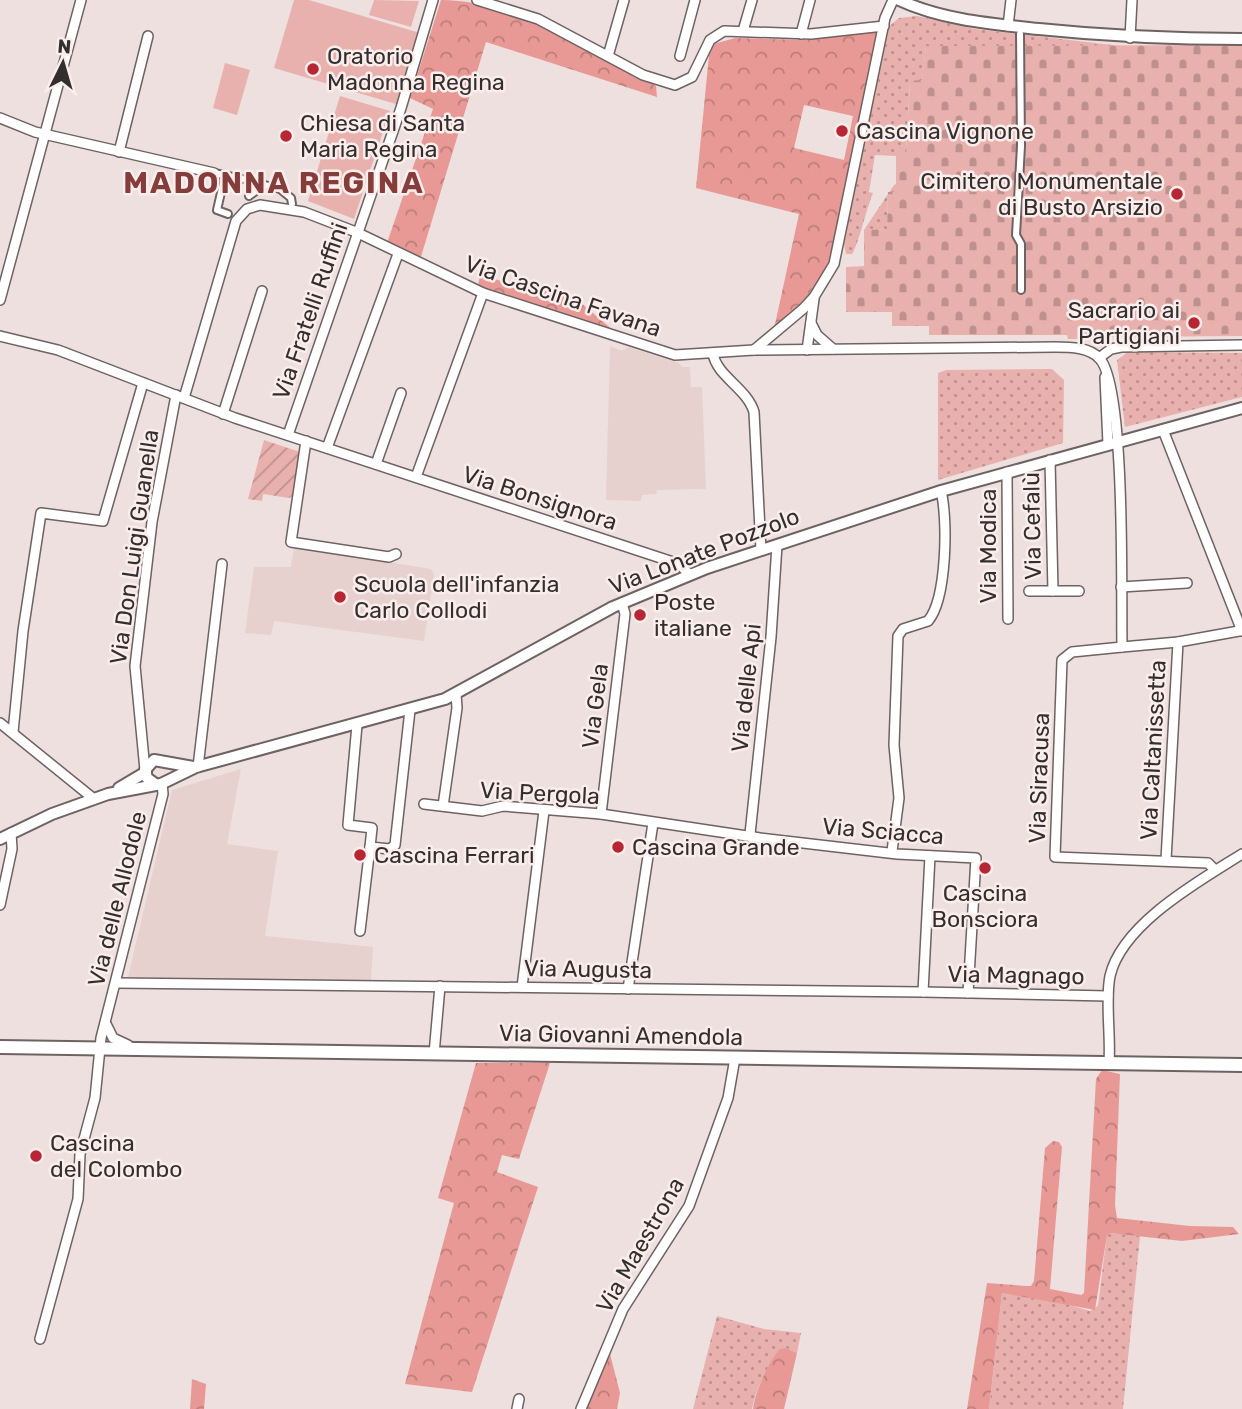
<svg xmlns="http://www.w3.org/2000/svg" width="1242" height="1409" viewBox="0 0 1242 1409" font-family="Rubik,sans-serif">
<defs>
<pattern id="grass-dots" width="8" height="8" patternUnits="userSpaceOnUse" patternTransform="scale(1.75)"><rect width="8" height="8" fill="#e9b1ae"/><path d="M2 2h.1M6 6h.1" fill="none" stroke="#be908e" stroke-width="1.8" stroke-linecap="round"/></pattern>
<pattern id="forest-crowns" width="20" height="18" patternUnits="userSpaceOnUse" patternTransform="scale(1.75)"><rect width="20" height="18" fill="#e89995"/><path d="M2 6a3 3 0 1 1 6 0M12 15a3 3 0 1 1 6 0" fill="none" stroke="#bd7d7a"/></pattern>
<pattern id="cemetery-stones" width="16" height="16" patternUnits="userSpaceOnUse" patternTransform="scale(1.75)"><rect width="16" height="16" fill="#e9b1ae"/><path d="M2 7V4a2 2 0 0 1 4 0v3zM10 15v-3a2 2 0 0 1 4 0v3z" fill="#be908e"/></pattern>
<pattern id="garden-furrows" width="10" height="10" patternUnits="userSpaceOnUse" patternTransform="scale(1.75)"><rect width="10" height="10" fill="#e9b1ae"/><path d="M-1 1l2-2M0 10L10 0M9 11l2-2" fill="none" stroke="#be908e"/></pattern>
</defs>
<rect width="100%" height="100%" fill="#ede0df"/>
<g fill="#e6d1cf">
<path d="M610,346l12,5 6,-4 51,16 3,4h8l1,20h11l4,102 -49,1 -1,4 -14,1 -1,6 -35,-1z"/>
<path d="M294,547l137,22 3,5 -10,67 -150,-20 -3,14 -26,-2 9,-66h37z"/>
<path d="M241,769l-14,75 51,7 -13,85 108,11 -2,33 -243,-3 44,-187z"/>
</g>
<g fill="url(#grass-dots)">
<path d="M917,16l58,13 146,17h-195l-4,35h-12l-4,74 -9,1v36l-9,1 -1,36 -23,1 30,-45 2,-1v-28l-21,-1 -6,37 4,1c-6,14 -15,53 -21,61h-6l-2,-10 43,-216 12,-10z"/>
<path d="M1128,352l114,1v44l-117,30 -8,-67z"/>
<path d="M1052,369l12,11 -1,63 -125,37v-107l8,-3z"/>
<path d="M1110,1233l30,3 -17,173h-134l13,-116 50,7 38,11 8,-5 9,-72z"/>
<path d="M717,1316l47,13 37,4 -4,20 -11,-5c-16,8 -31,44 -34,61h-59z"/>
</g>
<g fill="url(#forest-crowns)" fill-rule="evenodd">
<path d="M441,0c76,0 149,52 215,86l1,11 -171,-55 -66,218 -33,-17 46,-134 -23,-11z"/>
<path d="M879,30l-50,235 -33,47 -22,17 25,-115 -103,-26 14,-143 25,-7 72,2zM804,105l49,11 -9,44 -50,-12z"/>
<path d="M480,276l94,21 40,34 -136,-46z"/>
<path d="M476,1063h74l-31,96 -17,-4 -5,17 41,15 -66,205 -67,-8 49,-181 -16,-5z"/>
<path d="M1102,1070l18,4 -5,131 2,13 73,8 43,1 6,7 -57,7 -72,-8 -3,2 -12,75 -93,-17 -13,116h-22l20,-126 40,3h4l3,-5 11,-133 8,-7 6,1 3,5 -12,142 31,6 3,-2 12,-214z"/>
<path d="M786,1348l11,5 -13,56h-31c1,-14 16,-49 27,-60z"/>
<path d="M609,1350l11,43 -3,16h-30z"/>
<path d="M192,1379l14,5 -2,25h-14z"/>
</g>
<path fill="url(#cemetery-stones)" d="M1242,45v291l-130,1 -1,-3h-6v5h-37l-1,-4h-138v-9h-37v-14h-46v-45l18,-1v-36l23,-1 1,-37h9v-37h9l4,-74 12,-1 4,-34z"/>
<path fill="url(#garden-furrows)" d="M264,440l36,12 -5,43 -6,3 -26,-4 -1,7 -14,-2z"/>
<g fill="#e9b1ae">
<path d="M294,0h15l111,33 -21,72 -125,-37z"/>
<path d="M374,0l45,1 -8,26 -42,-12z"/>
<path d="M225,63l25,7 -13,45 -24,-7z"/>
<path d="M340,96l50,15 -36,108 -46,-18z"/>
</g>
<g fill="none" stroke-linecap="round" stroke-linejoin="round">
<g stroke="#6e6362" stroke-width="10">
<g id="pedestrian">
<path d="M1020,34l1,112 -5,89 5,9v46"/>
<path d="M214,173l28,6"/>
<path d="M225,175l-8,35 11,4"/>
<path d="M249,181l31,8 11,9 1,6"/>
<path d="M249,196l15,-11"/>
</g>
</g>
<g stroke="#6e6362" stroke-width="12">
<g id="minor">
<path d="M477,0l61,19 105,56 32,10 17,-8 18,-37 14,-9 87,3 73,-8"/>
<path d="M1008,26l3,-26"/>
<path d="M743,31l9,-31"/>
<path d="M801,34l9,-34"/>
<path d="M1130,38l2,-38"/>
<path d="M608,56l16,-56"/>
<path d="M680,56l15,-56"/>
<path d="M0,118l35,14 179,41"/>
<path d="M119,152l29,-116"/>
<path d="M0,300l81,-300"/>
<path d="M811,323l6,12 16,14"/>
<path d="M0,336l58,14 177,68 444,146 10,10"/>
<path d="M754,350l49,-41 11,-12 20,-33 51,-246 8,-18"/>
<path d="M807,350l7,-51"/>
<path d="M713,353c3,23 34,35 41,59l7,138"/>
<path d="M1099,358l12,-9 10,-2 121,-2"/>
<path d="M1105,377l3,67"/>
<path d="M184,398l52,-177 11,-12 13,-4 44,7 52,20 127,61 192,62 79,-5 301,-3c15,0 35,0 45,12 26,30 21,238 22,288l-50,5 -10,8 -7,197 153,6 7,7"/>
<path d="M223,414l39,-123"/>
<path d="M1163,430l79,201"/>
<path d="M288,435l113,-327 32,-108"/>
<path d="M306,441l-15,101 98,15 7,-3"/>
<path d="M327,448l71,-194"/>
<path d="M1050,460l3,131"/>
<path d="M376,464l25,-71"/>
<path d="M1007,472l1,147"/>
<path d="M416,477l67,-184"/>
<path d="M1121,587l66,-4"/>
<path d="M1029,591h50"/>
<path d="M1122,647l56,-5 61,-11"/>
<path d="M0,723l94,76"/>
<path d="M357,725l-9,100 24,3 -2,19"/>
<path d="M13,732l10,-101 18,-118 62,8 40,-138"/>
<path d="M198,767l24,-203"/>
<path d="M145,770l-10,-104 17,-144 24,-127"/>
<path d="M424,804l58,7 21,-5 98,8 159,24 137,16 79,4 -8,135"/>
<path d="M443,806l14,-98 -1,-14"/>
<path d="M601,814l24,-200 -3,-11"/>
<path d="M750,834l21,-197 6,-92"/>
<path d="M892,851l7,-53 -5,-53 4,-109 5,-7 25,-8c19,-22 20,-102 13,-130"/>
<path d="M1166,860l12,-218"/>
<path d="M0,905l12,-56 -1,-16"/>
<path d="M360,931l10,-84 20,2 5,-4 15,-135"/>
<path d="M116,983l807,9 7,-136"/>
<path d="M522,987l22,-176"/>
<path d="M628,989l25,-166"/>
<path d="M923,992l185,4"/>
<path d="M106,1024l7,14 15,7"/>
<path d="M434,1054l6,-68"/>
<path d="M1109,1063c2,-27 -4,-63 1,-87 12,-52 89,-95 132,-122"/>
<path d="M40,1339l38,-140 2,-45 15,-56 6,-60 62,-244 -1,-11"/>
<path d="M517,1409l2,-10"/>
<path d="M581,1409l42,-100 66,-103 39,-108 7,-40"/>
</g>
</g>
<g stroke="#6e6362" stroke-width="14">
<g id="tertiary">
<path d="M899,0c43,20 93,24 140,29 68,7 135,10 203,10"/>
<path d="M154,783l-7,-5 -2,-8 9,-10 39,7"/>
<path d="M119,788l27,-16"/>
<path d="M0,839l52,-25 56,-20 53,-10 35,-17 249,-68 168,-92 94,-39 234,-77 301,-83"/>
</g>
</g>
<g stroke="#6e6362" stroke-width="16">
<path id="secondary" d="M0,1047l1242,18"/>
</g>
<use href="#pedestrian" stroke="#fff" stroke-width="6"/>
<use href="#minor" stroke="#fff" stroke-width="9"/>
<use href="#tertiary" stroke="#fff" stroke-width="10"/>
<use href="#secondary" stroke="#fff" stroke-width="12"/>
</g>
<g fill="#b72632" stroke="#faedec" stroke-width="2.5">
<circle cx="313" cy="69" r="7"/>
<circle cx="842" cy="131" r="7"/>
<circle cx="286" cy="136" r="7"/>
<circle cx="1177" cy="194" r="7"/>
<circle cx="1194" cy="323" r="7"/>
<circle cx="340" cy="597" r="7"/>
<circle cx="640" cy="615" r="7"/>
<circle cx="618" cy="847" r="7"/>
<circle cx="360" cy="855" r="7"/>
<circle cx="985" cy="868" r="7"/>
<circle cx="36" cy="1156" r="7"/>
</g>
<g text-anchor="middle" stroke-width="5" stroke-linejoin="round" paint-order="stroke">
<g font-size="23" fill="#342f2f" stroke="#faedec" text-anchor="start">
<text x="327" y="64">Oratorio<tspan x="327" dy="26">Madonna Regina</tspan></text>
<text x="300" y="131">Chiesa di Santa<tspan x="300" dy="26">Maria Regina</tspan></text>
<text x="856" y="139">Cascina Vignone</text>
<text x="1163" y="189" text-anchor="end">Cimitero Monumentale<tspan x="1163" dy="26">di Busto Arsizio</tspan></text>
<text x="1180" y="318" text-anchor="end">Sacrario ai<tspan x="1180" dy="26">Partigiani</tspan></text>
<text x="354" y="592">Scuola dell'infanzia<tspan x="354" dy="26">Carlo Collodi</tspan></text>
<text x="654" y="610">Poste<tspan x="654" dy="26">italiane</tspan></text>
<text x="632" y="855">Cascina Grande</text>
<text x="374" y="863">Cascina Ferrari</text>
<text x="985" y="901" text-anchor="middle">Cascina<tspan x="985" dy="26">Bonsciora</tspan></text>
<text x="50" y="1151">Cascina<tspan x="50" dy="26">del Colombo</tspan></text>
</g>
<g font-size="23" fill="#342f2f" stroke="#faedec">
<text transform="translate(563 296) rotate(19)" y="8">Via Cascina Favana</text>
<text transform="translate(310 311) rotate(-71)" y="8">Via Fratelli Ruffini</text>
<text transform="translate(540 498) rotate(18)" y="8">Via Bonsignora</text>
<text transform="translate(1032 526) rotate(-91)" y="8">Via Cefalù</text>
<text transform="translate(988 546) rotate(-90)" y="8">Via Modica</text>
<text transform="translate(134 547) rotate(-82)" y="8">Via Don Luigi Guanella</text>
<text transform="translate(704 551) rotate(-21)" y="8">Via Lonate Pozzolo</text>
<text transform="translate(746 688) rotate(-84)" y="8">Via delle Api</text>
<text transform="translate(595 706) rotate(-83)" y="8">Via Gela</text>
<text transform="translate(1153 750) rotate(-87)" y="8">Via Caltanissetta</text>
<text transform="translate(1039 778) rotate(-88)" y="8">Via Siracusa</text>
<text transform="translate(540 793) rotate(3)" y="8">Via Pergola</text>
<text transform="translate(883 831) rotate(5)" y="8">Via Sciacca</text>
<text transform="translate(117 899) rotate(-76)" y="8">Via delle Allodole</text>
<text transform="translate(588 969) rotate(1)" y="8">Via Augusta</text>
<text transform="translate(1016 975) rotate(1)" y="8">Via Magnago</text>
<text transform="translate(621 1035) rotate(1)" y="8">Via Giovanni Amendola</text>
<text transform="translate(640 1245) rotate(-60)" y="8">Via Maestrona</text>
</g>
<g font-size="30" font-weight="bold" letter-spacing="2" fill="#853d3c" stroke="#faedec">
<text x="274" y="193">MADONNA REGINA</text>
</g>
</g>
<g transform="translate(63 63) rotate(5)" stroke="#faedec" stroke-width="5" paint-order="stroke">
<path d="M0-5L12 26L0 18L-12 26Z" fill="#342f2f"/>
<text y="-10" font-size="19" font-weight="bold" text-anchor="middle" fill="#342f2f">N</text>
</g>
</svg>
